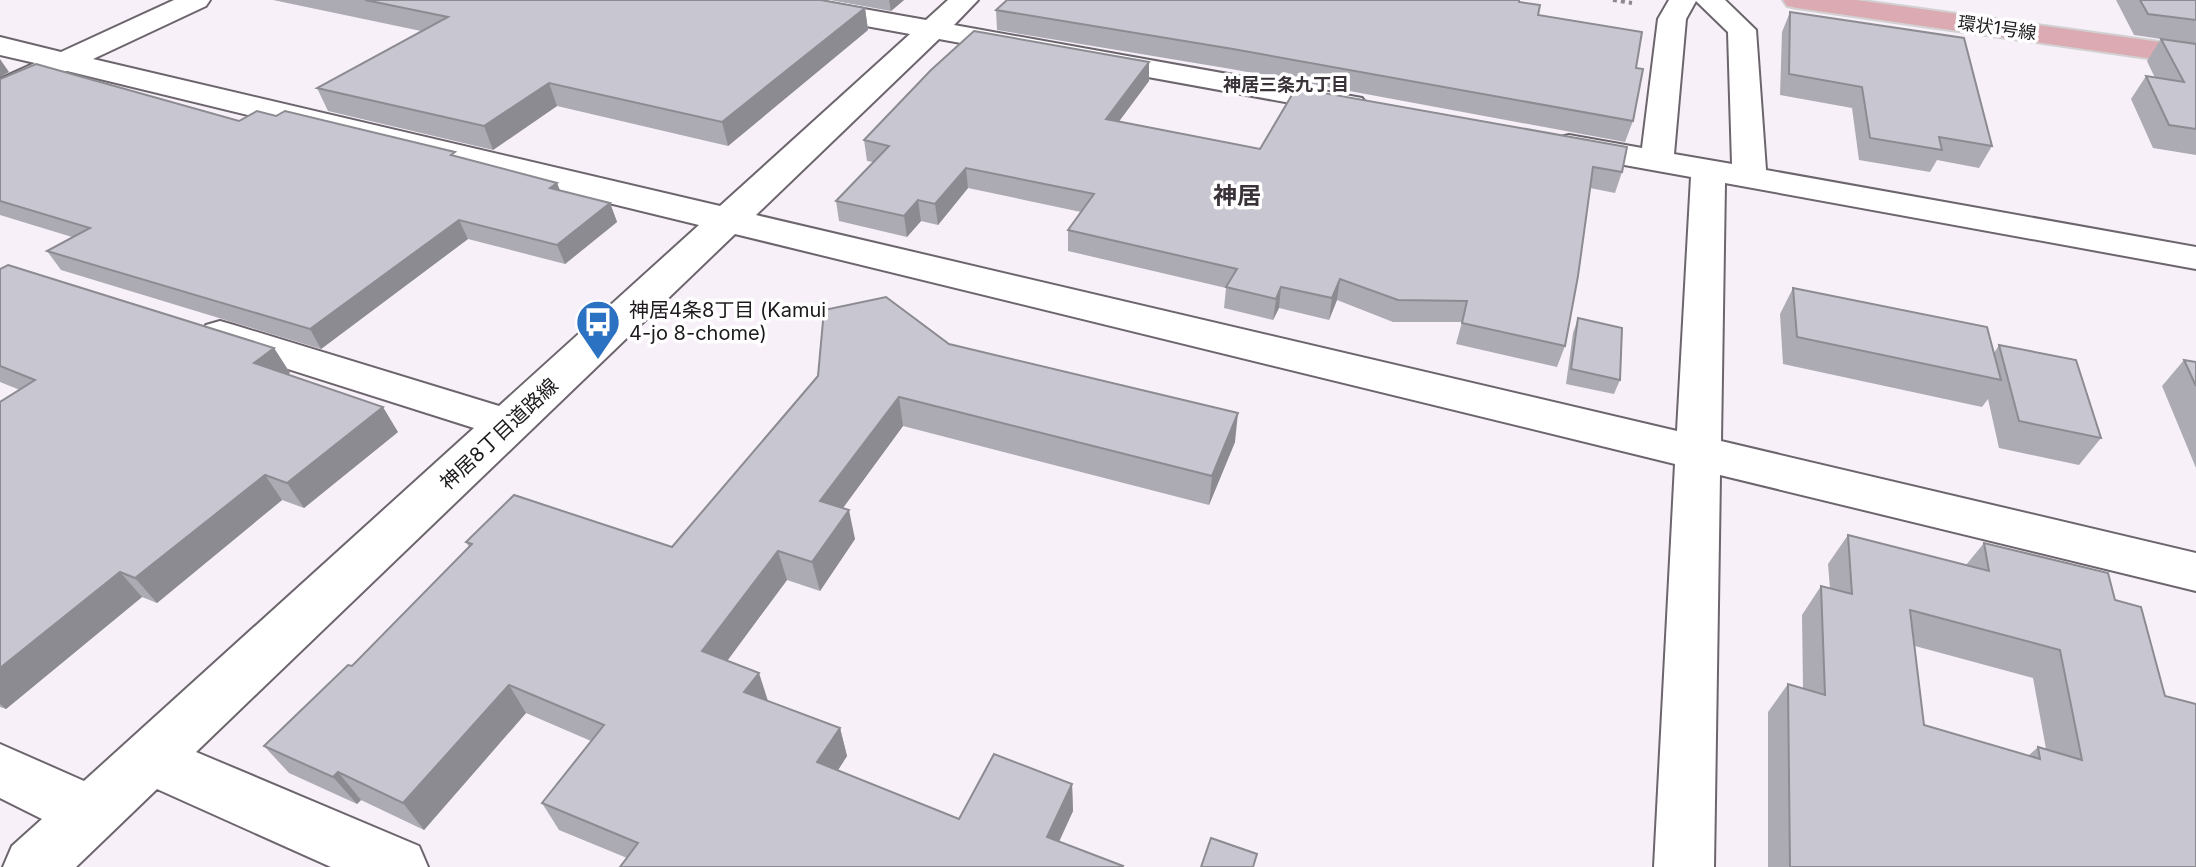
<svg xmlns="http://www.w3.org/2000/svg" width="2196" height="867" viewBox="0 0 2196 867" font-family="Inter,'Noto Sans JP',sans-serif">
<rect width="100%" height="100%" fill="#f8f0f9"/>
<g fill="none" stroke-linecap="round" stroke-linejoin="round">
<g stroke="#6d656d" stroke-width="4">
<path id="minor" d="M174,0h36l-4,6 -113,53 627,147 190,-172 -143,-26 -10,-2 -4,-6h60l113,20 22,-20h30l-24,25 408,73 5,7 -5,7 -11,2 -412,-75 -183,176 921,216 14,-254 -122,-22 -12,-3 -4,-7 4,-7 12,-3 73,13 16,-129 11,-19h56l31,30 10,140 430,77v22l-471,-86 -4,258 475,112v38l-476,-116 -6,392h-60l21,-403 -940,-230 -539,518 223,94 9,21h-97l-174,-78 -81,78h-73l9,-21 30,-27 -42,-21v-54l84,37 390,-353 -268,-85 -6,-9 6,-9 14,-4 14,4 265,81 200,-181 -632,-154 -67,29v-21l35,-16 -35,-8v-18l61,15zM1696,1l32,31 4,132 -58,-10 12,-135z"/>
</g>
<g stroke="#d2d1d2" stroke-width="4">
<path id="major" d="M1783,0h73l340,47v18l-399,-57 -10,-2z"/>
</g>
<path stroke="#8f898f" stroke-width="4" stroke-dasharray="4 4" stroke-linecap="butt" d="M1613,0l19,3"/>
<use href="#minor" fill="#fff" fill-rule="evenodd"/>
<use href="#major" fill="#dbaab3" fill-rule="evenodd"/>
</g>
<g fill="#acabb4" fill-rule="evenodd">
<path d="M273,0h548l44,8 3,22 -140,116 -171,-40 -64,44 -165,-39 -11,-23 104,-57z"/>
<path d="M830,0h74l-13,11z"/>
<path d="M2116,0h80v155l-43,-7 -22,-49 15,-23 9,2 -8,-17 14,-22 -27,-4z"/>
<path d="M1519,2l19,13 98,53 -3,53 -8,21 -394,-73 -234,-39 -1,-20z"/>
<path d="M1790,12l202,134 -13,22 -42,-8 -7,12 -71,-12 -7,-52 -72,-13 2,-63z"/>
<path d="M0,79l239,42 37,-5 182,41 99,26 3,7 50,13 7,19 -52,42 -97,-25 -147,110 -260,-79 -14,-19 25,-14 -72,-22z"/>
<path d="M1149,81l-30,40 141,28 36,-61 326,84 -7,21 -25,-5 -25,158 -8,21 -101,-23 6,-22h-69l-56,-22 -8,20 -50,-12 -6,12 -49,-12 2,-20 -158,-37v-21l13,-18 -113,-24 -30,37 -17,-4 -14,16 -68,-16 -3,-20 37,-39 -6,-1 -3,-21z"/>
<path d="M0,269l274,79 16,25 -2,1 110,58 -94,76 -22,-8 -125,103 -15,-6 -136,112 -6,-2v-305l20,-12 -20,-8z"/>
<path d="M1793,288l201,65 5,-8 102,93 -22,27 -80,-17 -11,-49 -6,8 -199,-43 -3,-50z"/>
<path d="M1578,318l42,62 -6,14 -48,-10 7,-51z"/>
<path d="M949,344l286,98 -26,63 -306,-79 -60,82 12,31 -35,52 -33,-11 -60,81 41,40 72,27 7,28 -9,14 121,49 113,-35 1,27 -14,31 -432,16 -68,-28 -17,-27 49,-62 -65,-28 -102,117 -63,-30 -4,4 -68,-31 -25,-27 88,-80 117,-119 -3,-5 206,5z"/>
<path d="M2184,360l12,2v106l-34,-82z"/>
<path d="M1848,535l118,30 18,-22 131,57 81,267h-428v-155l20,-28 15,5 -1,-74 19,-29 9,3 -2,-25zM1915,646l118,32 13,71 -8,-2 -10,9 -104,-31z"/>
</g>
<g fill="#8c8b92">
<path d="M889,0h15l-13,11z"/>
<path d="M865,8l3,22 -140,116 -6,-24z"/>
<path d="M0,59l9,13 -9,5z"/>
<path d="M1149,62v19l-43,58v-20z"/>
<path d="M549,83l8,23 -64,44 -9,-24z"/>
<path d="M966,168l2,20 -30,37 -3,-21z"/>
<path d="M557,183l7,19 -14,-14z"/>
<path d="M918,200l3,21 -14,16 -3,-21z"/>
<path d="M610,203l7,19 -52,42 -8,-19z"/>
<path d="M459,220l9,19 -147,110 -11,-20z"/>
<path d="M1340,279l-3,21 -8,20 3,-22z"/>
<path d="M1281,287l-2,21 -6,12 3,-21z"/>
<path d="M274,348l16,25 -20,14 -16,-24z"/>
<path d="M899,397l4,29 -77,105 -6,-30z"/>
<path d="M383,407l15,25 -94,76 -17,-25z"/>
<path d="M1238,413l-3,29 -26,63 3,-29z"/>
<path d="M265,475l17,25 -125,103 -22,-25z"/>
<path d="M849,510l6,29 -35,52 -8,-29z"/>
<path d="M778,551l9,29 -74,100 -11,-29z"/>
<path d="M120,572l22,25 -136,112 -6,-5v-36z"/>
<path d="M759,673l9,28 -24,-9z"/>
<path d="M509,685l17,28 -102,117 -21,-27z"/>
<path d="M840,728l7,28 -21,33 -9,-27z"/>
<path d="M338,772l23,28 -4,4 -24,-27z"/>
<path d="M1072,784l1,27 -24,52 -2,-26z"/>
</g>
<g fill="#c8c7d1" stroke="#8c8b92" stroke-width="2" fill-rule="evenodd">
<path d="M365,0h456l44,8 -143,114 -173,-39 -65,43 -167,-38 131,-71z"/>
<path d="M1007,0h512v2l21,3 -2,10 104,17 -6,36 7,1 -10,52 -400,-72 -237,-39z"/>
<path d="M2140,0h56v20l-48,-6z"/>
<path d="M1790,12l174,26 28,108 -53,-9 3,13 -72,-12 -8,-51 -73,-13z"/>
<path d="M974,31l175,31 -43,57 154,30 36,-61 331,59 -5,25 -29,-5 -15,109 -13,70 -103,-23 5,-22 -69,-1 -58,-21 -8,19 -51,-11 -5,12 -50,-12 11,-18 -169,-39 26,-36 -128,-26 -31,36 -17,-4 -14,16 -68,-15 53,-55 -25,-6 67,-70z"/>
<path d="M2161,39l35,5v85l-27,-4 -23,-49 38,6z"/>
<path d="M36,64l203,57 18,-10 19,5 9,-5 170,41 -4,3 106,28 -7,5 60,15 -53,42 -98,-25 -149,109 -263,-78 43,-23 -90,-27v-122z"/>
<path d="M8,265l266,83 -20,15 129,44 -96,76 -22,-8 -130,103 -15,-6 -120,96v-266l35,-22 -35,-14v-97z"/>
<path d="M1793,288l194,39 14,53 -204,-43z"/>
<path d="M886,297l63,47 289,69 -26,63 -313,-79 -79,104 29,9 -37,52 -34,-11 -76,100 57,22 -15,19 96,36 -23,34 142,57 35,-65 78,30 -25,53 76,29 -1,1h-502l18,-24 -96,-40 62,-78 -95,-40 -106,118 -65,-31 -5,5 -69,-31 84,-81 4,1 120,-122 -6,-2 48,-47 158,52 146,-171 6,-66z"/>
<path d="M1578,318l44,10 -2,52 -49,-11z"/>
<path d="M1999,345l77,15 25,78 -82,-17z"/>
<path d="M2184,360l12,2v24z"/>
<path d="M1848,535l141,36 -5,-28 124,30 7,27 26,7 24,89 31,8v163h-406l-2,-183 37,11 -4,-109 31,8zM1910,610l150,40 22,110 -44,-13 2,12 -116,-34z"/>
<path d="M1211,838l46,16 -4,13h-52z"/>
</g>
<defs>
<g id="bus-pin" transform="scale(2.3)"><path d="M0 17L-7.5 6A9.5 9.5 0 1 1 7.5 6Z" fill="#2b72c3" stroke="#fff"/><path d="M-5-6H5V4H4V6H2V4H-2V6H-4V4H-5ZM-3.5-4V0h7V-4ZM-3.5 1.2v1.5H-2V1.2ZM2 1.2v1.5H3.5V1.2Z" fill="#fff"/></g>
</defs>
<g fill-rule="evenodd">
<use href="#bus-pin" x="598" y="322"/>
</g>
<g text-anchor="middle" stroke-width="7" stroke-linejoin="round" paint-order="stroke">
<g font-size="18" fill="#1d1a1d" stroke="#fff">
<text transform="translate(1997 28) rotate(8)" y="6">環状1号線</text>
</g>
<g font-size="18" font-weight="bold" fill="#3a343a" stroke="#fff">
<text x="1286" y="91">神居三条九丁目</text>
</g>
<g font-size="20" fill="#1d1a1d" stroke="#fff" text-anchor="start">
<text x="629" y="317">神居4条8丁目 (Kamui<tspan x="629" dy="23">4-jo 8-chome)</tspan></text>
</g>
<g font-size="20" fill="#1d1a1d" stroke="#fff">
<text transform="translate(499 434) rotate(-43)" y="7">神居8丁目道路線</text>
</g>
<g font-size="24" font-weight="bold" fill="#3a343a" stroke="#fff">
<text x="1237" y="204">神居</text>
</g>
</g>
</svg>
